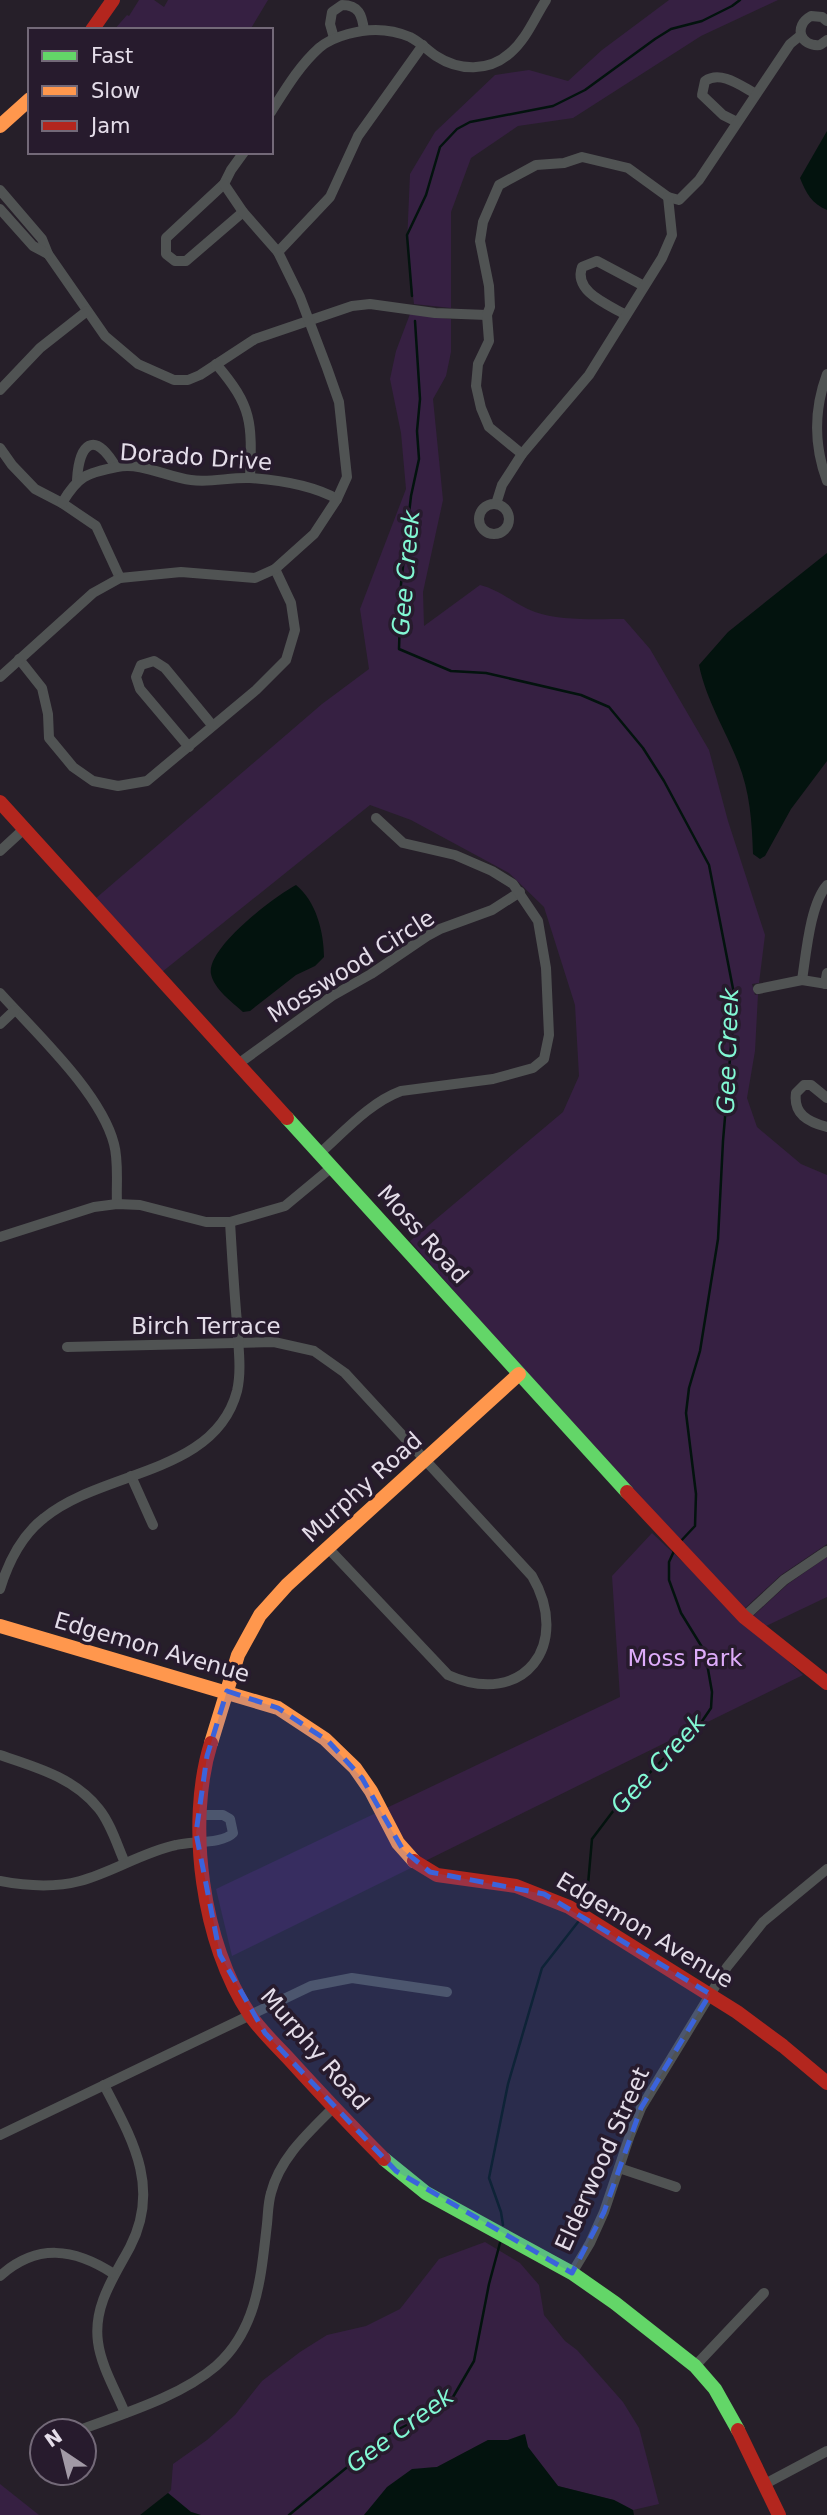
<svg xmlns="http://www.w3.org/2000/svg" width="827" height="2515" viewBox="0 0 827 2515" font-family="'DejaVu Sans',sans-serif">
<rect width="100%" height="100%" fill="#261f29"/>
<g fill="#362042">
<path d="M139,0h15l10,7 4,-7h100l-18,30h-136l13,-15 2,1z"/>
<path d="M669,0h109l-77,36 -128,82 -55,8 -47,32 -20,54v96l-37,-4 -7,-61 3,-69 25,-42 60,-57 34,-5 39,11 34,-31z"/>
<path d="M410,314l41,5v33l-5,24 -13,23 10,101 -20,92 1,34 56,-41c21,5 35,20 55,27 24,9 63,7 89,7l26,30 59,101 19,71 37,114 -6,48 -7,1 3,11 3,-1 -3,57 -8,47 10,29 44,37 26,11v369l-46,31 -37,34c-115,-119 -225,-244 -334,-368l153,-129 16,-36 -4,-71 -31,-98 -35,-34 -98,-53 -41,-15 -208,167 -67,-73 227,-195 47,-35 -9,-60 46,-120 -5,-56 -11,-54 6,-28z"/>
<path d="M652,1533l151,142 -571,281 -16,-67 404,-192 -8,-121z"/>
<path d="M827,1557v40l-63,30 -12,-10 36,-33z"/>
<path d="M485,2242l35,21 19,22 5,30 21,26 12,9 46,52 16,26 20,76 -26,6 -19,-10 -56,-14 -30,-39 -4,-13 -16,6h-20l-51,27 -13,1 -51,37 -9,10h-163l-10,-3 -23,-19 3,-3 2,-26 34,-24 28,-25 27,-34 38,-29 27,-17 39,-9 34,-17 39,-50z"/>
<path d="M0,2484l39,31h-39z"/>
</g>
<g fill="#03130e">
<path d="M827,131v79c-15,-6 -21,-17 -27,-32z"/>
<path d="M827,553v208l-36,48 -26,47 -5,3 -7,-5c-1,-32 -3,-62 -15,-92 -13,-33 -32,-62 -39,-97l29,-33z"/>
<path d="M296,885c20,16 28,47 28,72l-9,9 -19,9 -46,36 -7,1c-11,-10 -29,-23 -32,-38 -5,-26 64,-78 85,-89z"/>
<path d="M525,2434l3,13 30,39 56,14 19,10 1,5h-270l23,-28 25,-18 25,-2 51,-27h20z"/>
<path d="M168,2493l23,19 10,3h-61z"/>
</g>
<g fill="none" stroke-linecap="round" stroke-linejoin="round">
<g stroke="#03130e" stroke-width="2.5">
<path d="M412,296l-5,-61 19,-40 14,-48 17,-18 13,-7 83,-16 32,-16 70,-51 16,-10 31,-8 30,-15 8,-6"/>
<path d="M415,321l5,78 -3,32 2,28 -8,37 -10,88 -2,65 52,22 35,2 95,22 28,12 34,41 21,33 45,84 26,134 -12,142 -5,98 -18,112 -11,37 -3,25 10,81 -1,32 -16,17"/>
<path d="M586,1907l6,-68 25,-33 64,-65 15,-11 15,-22 1,-16 -7,-40 -24,-39 -12,-33v-18l5,-11"/>
<path d="M503,2225l-2,-13 -12,-34 19,-94 34,-116 36,-46"/>
<path d="M289,2515l96,-79 57,-29 11,-10 21,-36 15,-77 11,-41"/>
</g>
<g stroke="#505353" stroke-width="10">
<path d="M827,21l-5,-4 -11,-1c-18,10 -11,31 9,29l7,-5"/>
<path d="M334,38l-4,-14 2,-12 10,-7c17,0 20,10 22,25"/>
<path d="M271,112c14,-22 28,-46 48,-64 8,-7 18,-11 29,-14 21,-6 41,-6 62,3 10,5 17,13 26,19 23,15 53,16 74,-3 16,-13 25,-36 36,-53"/>
<path d="M737,122l-14,-7 -21,-20 3,-14c16,-11 36,5 51,13"/>
<path d="M0,190l42,49 6,15 57,82 33,28 36,16h14l12,-5 55,-36 97,-33 18,-2 65,9 52,2"/>
<path d="M0,209l33,37 15,8"/>
<path d="M243,212l-57,49h-11l-9,-7v-16l58,-54 7,-14 13,-18"/>
<path d="M278,252l52,-55 28,-61 65,-91"/>
<path d="M626,315c-17,-10 -53,-23 -44,-48l15,-6 47,25"/>
<path d="M216,364c37,43 36,59 34,114"/>
<path d="M827,374c-13,35 -13,72 0,107"/>
<path d="M0,390l40,-42 47,-37"/>
<path d="M0,448l12,17 23,24 27,14 34,23 24,52"/>
<path d="M522,454l-33,-27 -8,-19 -5,-22 2,-22 11,-23 -2,-26 3,-8 -1,-21 -9,-45 3,-19 16,-37 37,-20 28,-2 18,-6 46,11 40,29 11,3 20,-20 91,-136 11,-9"/>
<path d="M77,480c2,-36 17,-51 39,-13"/>
<path d="M62,503c16,-27 24,-30 55,-36 24,-5 50,10 74,13 19,3 39,-3 59,-2 29,2 62,7 87,21"/>
<path d="M496,504l6,-19 20,-31 67,-79 73,-117 10,-23 -4,-38"/>
<circle cx="494" cy="519" r="15"/>
<path d="M19,659l23,29 6,26 1,24 24,29 20,14 25,5 29,-5 109,-91 30,-30 9,-30 -4,-27 -16,-34"/>
<path d="M0,677l93,-84 27,-15 61,-6 74,6 20,-9 39,-35 23,-35 10,-22 -8,-75 -12,-34 -27,-71 -22,-45 -35,-40 -19,-28"/>
<path d="M189,747l-49,-58 -4,-12 5,-12 13,-4 11,7 47,57"/>
<path d="M0,851l24,-22"/>
<path d="M802,980c4,-25 8,-76 25,-95"/>
<path d="M825,984l2,-11"/>
<path d="M758,989l44,-9 25,4"/>
<path d="M0,993c36,40 101,100 114,151 5,18 2,41 3,60"/>
<path d="M0,1024l15,-14"/>
<path d="M238,1064l94,-68 39,-22 56,-38 13,-7 52,-19 28,-18"/>
<path d="M827,1098l-16,-13h-7l-8,8c-3,21 12,29 31,34"/>
<path d="M319,1154c25,-22 50,-51 82,-63l92,-12 40,-11 11,-9 5,-24 -3,-67 -8,-47 -25,-37 -21,-13 -37,-16 -52,-12 -27,-25"/>
<path d="M0,1237l94,-30 23,-3 23,1 66,17h24l55,-16 47,-39"/>
<path d="M67,1347l207,-5 40,9 31,22 187,203c40,68 -8,133 -84,99l-120,-127"/>
<path d="M131,1476l22,49"/>
<path d="M0,1589c8,-26 22,-54 44,-71 58,-48 171,-43 193,-127 5,-21 1,-46 0,-68 -3,-34 -5,-68 -7,-101"/>
<path d="M744,1617l40,-37 43,-29"/>
<path d="M0,1755c36,12 75,23 99,54 12,15 18,36 26,54"/>
<path d="M0,1881c26,5 54,7 80,0 33,-9 63,-29 96,-36 16,-4 47,-1 57,-12l-3,-14 -7,-4h-25"/>
<path d="M104,2085c28,54 57,102 26,162 -16,30 -37,59 -32,95 3,24 18,49 27,71"/>
<path d="M0,2135l311,-149 41,-8 95,14"/>
<path d="M619,2168l57,19"/>
<path d="M572,2273l18,-30 14,-31 26,-77 11,-27 86,-141 36,-45 64,-53"/>
<path d="M0,2276c37,-33 74,-28 114,-2"/>
<path d="M695,2366l69,-73"/>
<path d="M77,2431c45,-17 103,-34 139,-65 42,-37 45,-91 51,-142 1,-10 1,-21 4,-31 9,-35 37,-60 62,-85"/>
<path d="M765,2484l62,-33"/>
</g>
<g stroke="#63d668" stroke-width="14">
<path d="M287,1118l340,374"/>
<path d="M384,2159l42,34 146,80 43,30 80,63 20,23 23,41"/>
</g>
<g stroke="#ff974d" stroke-width="14">
<path d="M0,126l30,-27"/>
<path d="M0,1626l278,82 47,31 30,29 16,23 27,52 16,18"/>
<path d="M211,1743l27,-88 22,-40 27,-30 232,-211"/>
</g>
<g stroke="#b3261e" stroke-width="14">
<path d="M92,30l21,-30"/>
<path d="M0,802l287,316"/>
<path d="M627,1492l117,125 83,66"/>
<path d="M211,1743c-25,80 -9,201 39,272 11,16 26,30 39,44 31,34 63,68 95,100"/>
<path d="M414,1861l23,14 79,11 53,21 168,105 46,34 44,37"/>
<path d="M738,2430l41,85"/>
</g>
</g>
<path fill="#3b63db" fill-opacity="0.2" stroke="#3b63db" stroke-width="5" stroke-dasharray="14 9" stroke-linejoin="round" d="M227,1691l51,17 50,33 34,37 41,72 27,22 114,22 166,100 -69,114 -37,104 -32,61 -176,-102 -131,-138 -45,-78 -24,-122 11,-77z"/>
<g text-anchor="middle" stroke-width="7" stroke-linejoin="round" paint-order="stroke">
<g font-size="23" fill="#e4dde9" stroke="#271b2d">
<text transform="translate(196 457) rotate(4)" y="8">Dorado Drive</text>
<text transform="translate(351 966) rotate(-32)" y="8">Mosswood Circle</text>
<text transform="translate(423 1234) rotate(48)" y="8">Moss Road</text>
<text x="206" y="1334">Birch Terrace</text>
<text transform="translate(362 1487) rotate(-42)" y="8">Murphy Road</text>
<text transform="translate(152 1647) rotate(16)" y="8">Edgemon Avenue</text>
<text transform="translate(645 1930) rotate(31)" y="8">Edgemon Avenue</text>
<text transform="translate(315 2049) rotate(49)" y="8">Murphy Road</text>
<text transform="translate(602 2159) rotate(-66)" y="8">Elderwood Street</text>
</g>
<g font-size="23" fill="#deacfa" stroke="#271b2d">
<text x="685" y="1666">Moss Park</text>
</g>
<g font-size="24" font-style="italic" fill="#82f8d4" stroke="#271b2d">
<text transform="translate(406 573) rotate(-85)" y="8">Gee Creek</text>
<text transform="translate(728 1051) rotate(-88)" y="8">Gee Creek</text>
<text transform="translate(658 1764) rotate(-47)" y="8">Gee Creek</text>
<text transform="translate(400 2430) rotate(-36)" y="8">Gee Creek</text>
</g>
</g>
<rect x="28" y="28" width="245" height="126" fill="#271b2d" stroke="#736978" stroke-width="2"/>
<rect x="42" y="51" width="35" height="10" fill="#63d668" stroke="#736978" stroke-width="2"/>
<text x="91" y="63" font-size="21" fill="#e4dde9">Fast</text>
<rect x="42" y="86" width="35" height="10" fill="#ff974d" stroke="#736978" stroke-width="2"/>
<text x="91" y="98" font-size="21" fill="#e4dde9">Slow</text>
<rect x="42" y="121" width="35" height="10" fill="#b3261e" stroke="#736978" stroke-width="2"/>
<text x="91" y="133" font-size="21" fill="#e4dde9">Jam</text>
<g transform="translate(63 2452) rotate(325)"><circle r="33" fill="#271b2d" stroke="#736978" stroke-width="2"/>
<path d="M0-5L12 26L0 18L-12 26Z" fill="#a29aa6"/>
<text y="-10" font-size="19" font-weight="bold" text-anchor="middle" fill="#e4dde9">N</text>
</g>
</svg>
